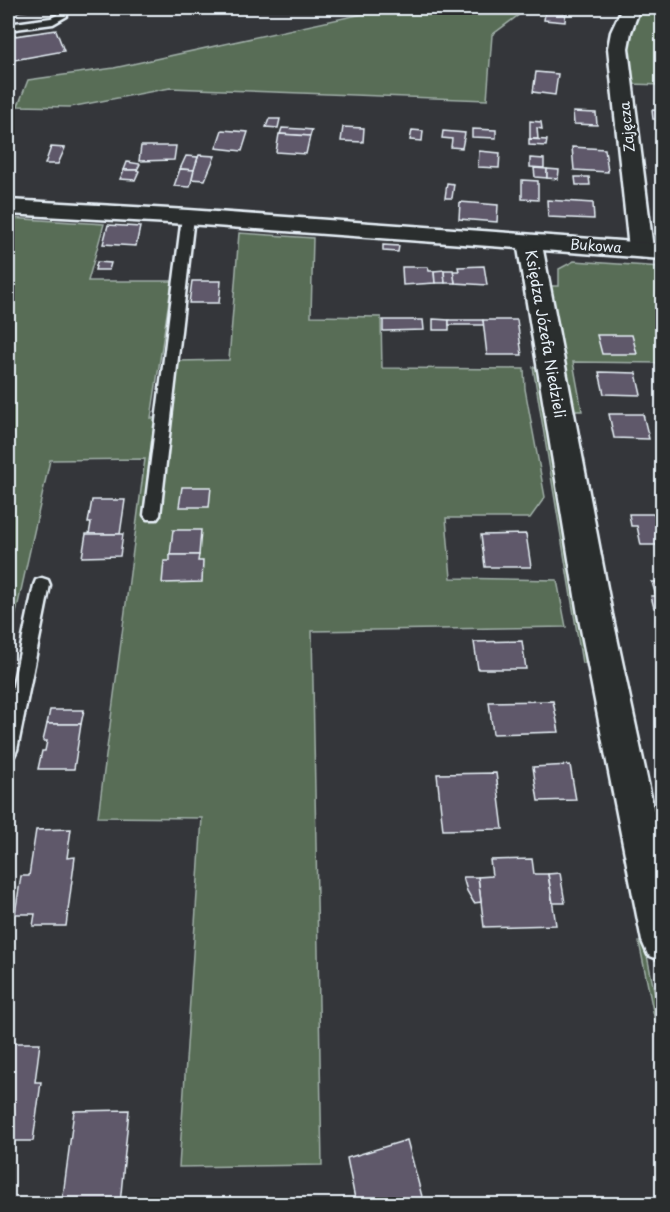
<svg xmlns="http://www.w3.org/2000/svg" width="670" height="1212" viewBox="0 0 670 1212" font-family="'Playpen Sans',sans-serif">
<rect width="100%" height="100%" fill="#34363a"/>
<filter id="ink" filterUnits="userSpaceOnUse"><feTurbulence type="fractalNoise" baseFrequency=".0167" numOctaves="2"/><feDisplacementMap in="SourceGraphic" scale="12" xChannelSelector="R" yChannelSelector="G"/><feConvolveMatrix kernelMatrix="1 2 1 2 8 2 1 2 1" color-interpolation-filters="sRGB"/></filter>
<g filter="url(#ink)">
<g fill="#596d57" stroke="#a0afa8" stroke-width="1.5">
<path d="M390,8h138l-36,27 -5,65 -317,-12 -100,19 -52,-1 10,-26 86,-12z"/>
<path d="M641,8h21v77l-32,-1c-3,-26 -6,-54 11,-76z"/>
<path d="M8,218l96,6 -16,57h84l-21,137h21l7,-57 50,-1 10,-127 74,5 -2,78 70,1 1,51 142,1 1,20 20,108 -15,21h-84l5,60 106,2 9,47 -254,4 10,534 -143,2 23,-349 -104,-1 47,-358 -95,1 -42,189z"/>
<path d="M574,261l88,6v96l-89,-1 9,49h-11l-23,-125h11v-17z"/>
<path d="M533,367h5l49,296h-5z"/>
<path d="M644,941l18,88v26l-23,-113z"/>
</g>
<g fill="#5e586a" stroke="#e8f1f8" stroke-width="1.5">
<path d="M8,8h38l-38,5z"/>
<path d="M546,8h20l-1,14 -21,-2z"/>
<path d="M56,30l8,21 -56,10v-24z"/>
<path d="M536,72l22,2 -3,21 -22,-3z"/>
<path d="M652,110l10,1v9l-9,-1z"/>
<path d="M573,112l23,1 1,12 -23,-1z"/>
<path d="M269,119h11l-2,9 -12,-1z"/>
<path d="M530,121l11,1 1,7 -5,-1 1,11h-8z"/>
<path d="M343,127l21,1 -1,14 -22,-1z"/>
<path d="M282,128l19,1 11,1 -2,6 -30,-2z"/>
<path d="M472,129l24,1v8l-24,-1z"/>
<path d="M222,130l26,2 -6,19 -26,-3z"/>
<path d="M412,130l11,1 -1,10 -12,-1z"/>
<path d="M443,131l22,2 -3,15 -11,-1 1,-8 -10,-1z"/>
<path d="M279,134l31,2 -4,18 -30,-2z"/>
<path d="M529,139l18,1 -1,6 -17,-1z"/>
<path d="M141,146h35l-2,14 -35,1z"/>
<path d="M51,147l14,1 -7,16h-13z"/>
<path d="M572,147l33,2 3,23 -34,-2z"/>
<path d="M479,151l21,2 -1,15 -21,-1z"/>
<path d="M199,155l16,1 -10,24 -15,-1z"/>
<path d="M186,156l12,1 -4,13 -14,-1z"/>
<path d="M530,158l14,1v9l-14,-1z"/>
<path d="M127,162l13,2 -3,6h-13z"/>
<path d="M534,168l13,1v9l-12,-1z"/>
<path d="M180,169l14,1 -4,17 -16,-1z"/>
<path d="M547,169l12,1 -1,9 -11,-1z"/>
<path d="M124,170h13l2,1 -4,9 -15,-1z"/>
<path d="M575,177h14l1,8h-14z"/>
<path d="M522,180l16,1v19l-16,-1z"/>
<path d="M447,183l7,1 -2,14h-7z"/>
<path d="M547,200l46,3 1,16 -46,-2z"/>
<path d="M460,202l38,3 -1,17 -38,-3z"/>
<path d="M108,225l32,2 -4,19 -33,-2z"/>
<path d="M383,245l16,1 -1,6 -15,-1z"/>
<path d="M97,262l14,1 -2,7h-14z"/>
<path d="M484,266l3,19 -32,-2 -2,-12h6l-1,-4z"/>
<path d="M402,267h26l1,4h5l1,12 -32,2z"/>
<path d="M444,270l1,13h-10l-1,-12z"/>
<path d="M444,270h9l2,13h-10z"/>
<path d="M192,281h29l-2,22h-30z"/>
<path d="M433,319l16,1v10h-16z"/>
<path d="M383,320h40l1,10 -41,1z"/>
<path d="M449,320h34l1,5h-35z"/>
<path d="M483,320h34l5,35h-35z"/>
<path d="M597,335h35l5,19h-35z"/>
<path d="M599,372l37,1 5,22 -37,-1z"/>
<path d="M609,414h34l6,25 -35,-1z"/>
<path d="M182,487h29l-2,20h-30z"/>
<path d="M92,500h33l-5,34h-31l2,-11h-3z"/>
<path d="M629,514h33v31h-21l-4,-19h-6z"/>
<path d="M173,530h28l-2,25h-29z"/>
<path d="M86,534h37l-3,22 -38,1z"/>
<path d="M526,534l5,33h-46l-4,-32z"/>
<path d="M170,555h29l-1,6h5l-1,21 -40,1 2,-22h6z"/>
<path d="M652,582h10v26h-8l-3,-12h5z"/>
<path d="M522,641l4,28h-48l-4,-27z"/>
<path d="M553,701l6,31 -66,2 -4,-32z"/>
<path d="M50,710h34l-3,14h-34z"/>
<path d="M47,724h34l-7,45h-36l4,-18h3l2,-10h-4z"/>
<path d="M570,765l6,35 -38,1 -5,-34z"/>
<path d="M496,773l7,56 -60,1 -6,-56z"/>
<path d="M71,829l-4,29 8,-1 -9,69h-33l2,-12h-20l6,-38h8l7,-46z"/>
<path d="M532,859l2,15h14l8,51 -72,2 -6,-50 14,-1 -2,-16z"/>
<path d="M560,873l5,30h-12l-5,-29z"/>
<path d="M463,877h15l3,25 -7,1 -7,-12z"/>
<path d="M8,1043h32l-5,39h6l-8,59h-25z"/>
<path d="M129,1110l-9,94h-58l12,-93z"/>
<path d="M407,1140l17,64h-53l-1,-3 -14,3 -9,-46z"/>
</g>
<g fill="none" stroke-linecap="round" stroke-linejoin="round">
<g stroke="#e8f1f8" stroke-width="5">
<g id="lane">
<path d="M58,8h8l1,8 -14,8 -45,6v-6l43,-6 6,-3z"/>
<path d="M188,213l6,4 -34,298 -3,4h-10l-3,-4 38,-298z"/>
<path d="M42,578l6,2 2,5 -33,165 -3,6 -6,2v-49l26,-124 2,-5z"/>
</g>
</g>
<g stroke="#e8f1f8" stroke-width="5">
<path id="street" d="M622,8h18l-9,24 -3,16 25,201 -3,5 -9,3 -9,-3 -3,-5 -21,-201 3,-16z"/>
</g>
<g stroke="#e8f1f8" stroke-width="5">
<path id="secondary" d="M8,200l180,10 474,34v15l-119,-9 69,364 50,235v112l-14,-6 -6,-14 -64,-327 -60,-366 -330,-24 -180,-10z"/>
</g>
<use href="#lane" fill="#2a2d2e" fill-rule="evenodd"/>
<use href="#street" fill="#2a2d2e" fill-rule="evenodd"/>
<use href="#secondary" fill="#2a2d2e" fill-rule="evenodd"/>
</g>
</g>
<g text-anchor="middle" stroke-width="4.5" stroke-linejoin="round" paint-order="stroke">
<g font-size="14" fill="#e8f1f8" stroke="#2a2d2e">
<text transform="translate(627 127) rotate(-96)" y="5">Zajęcza</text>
<text transform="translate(596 246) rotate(4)" y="5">Bukowa</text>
</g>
<g font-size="15" fill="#e8f1f8" stroke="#2a2d2e">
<text transform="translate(545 334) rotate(80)" y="5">Księdza Józefa Niedzieli</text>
</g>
</g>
<rect width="670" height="1212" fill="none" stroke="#2a2d2e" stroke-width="30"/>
<rect x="15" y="15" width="640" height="1182" fill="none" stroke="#e8f1f8" stroke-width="2" filter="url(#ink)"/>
</svg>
